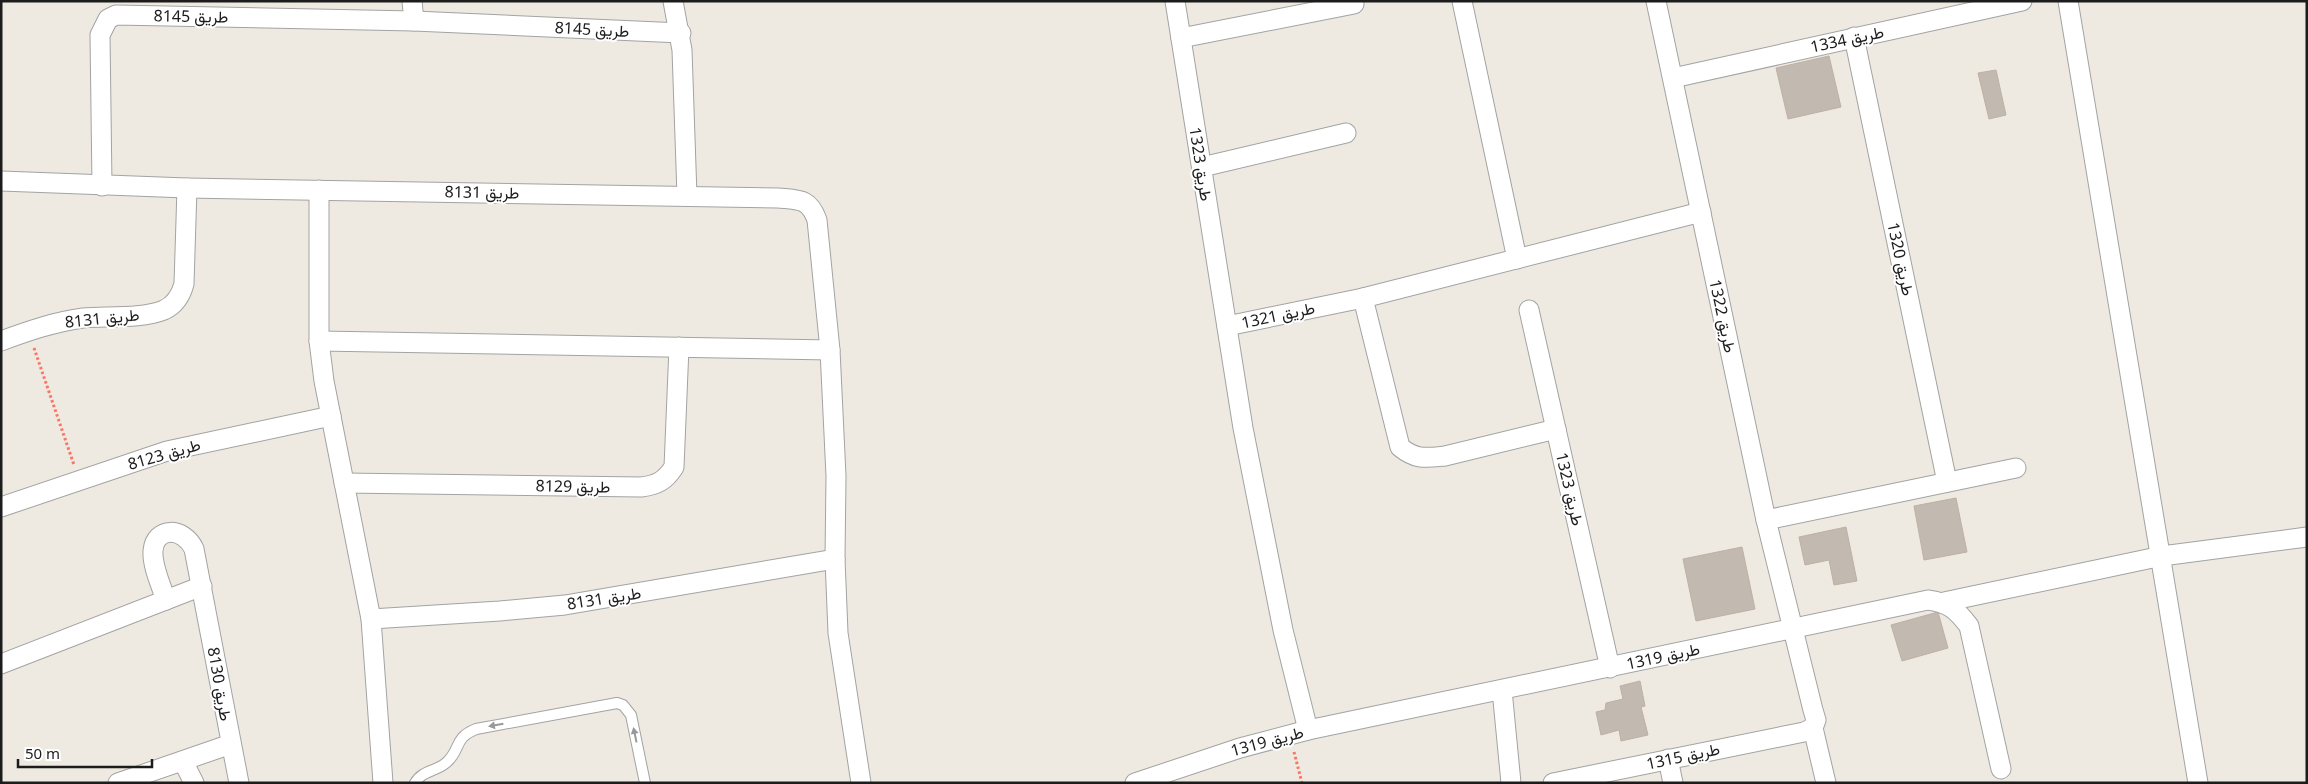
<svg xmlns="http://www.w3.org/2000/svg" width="2308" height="784" viewBox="0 0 2308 784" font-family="'Noto Sans',Vazirmatn,sans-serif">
<rect width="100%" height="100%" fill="#eeeae1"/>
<g fill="#c2b9b1" stroke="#bfb0a4">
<path d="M1829,56l12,51 -53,12 -12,-51z"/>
<path d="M1996,70l10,45 -17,4 -11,-46z"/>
<path d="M1956,498l11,54 -43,8 -10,-54z"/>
<path d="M1846,527l11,54 -23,4 -5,-25 -24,5 -6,-28z"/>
<path d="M1742,547l13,62 -59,12 -13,-62z"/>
<path d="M1938,612l10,36 -46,13 -11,-36z"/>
<path d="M1640,681l5,25 -4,1 7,28 -27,6 -2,-11 -18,5 -5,-23 9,-2 1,-7 17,-4 -3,-13z"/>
</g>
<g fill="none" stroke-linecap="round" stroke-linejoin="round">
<g stroke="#a3a3a3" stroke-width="12">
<path id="service" d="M415,783c8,-14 23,-11 33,-22 13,-13 6,-23 28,-32l141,-26 6,2 8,10 14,68"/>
</g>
<g stroke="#a3a3a3" stroke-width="21">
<g id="minor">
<path d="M412,1l2,20"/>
<path d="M673,1l9,49 5,146"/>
<path d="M1175,1l68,427 40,202 25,100"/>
<path d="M1462,1l55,258"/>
<path d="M1656,1l110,519 47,190 3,10 -3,8 13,55"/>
<path d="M2068,1l130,782"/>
<path d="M1854,37l93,445"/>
<path d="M1181,38l173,-34"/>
<path d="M1673,78l349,-77"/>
<path d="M1202,167l144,-34"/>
<path d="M1,181l186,7 591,10c21,2 31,0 39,22l13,130 6,126 -1,83 3,74 23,150"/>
<path d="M102,186l-2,-151 8,-16 8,-4 298,6 267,12"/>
<path d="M319,190v151l5,40 47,238 12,164"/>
<path d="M1363,298l37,149c16,13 25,11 45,9l111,-27"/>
<path d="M1529,310l81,358"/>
<path d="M1227,326l136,-28 338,-86"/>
<path d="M1,341c27,-10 53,-19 82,-23 24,-2 59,1 81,-8 11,-5 17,-15 20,-26l3,-96"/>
<path d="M319,341l511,9"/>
<path d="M344,483l297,4c16,-2 24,-6 33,-20l5,-120"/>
<path d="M1,507l166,-56 164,-35"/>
<path d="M1766,520l250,-52"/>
<path d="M166,600c-5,-15 -14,-34 -13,-49 2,-25 31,-24 41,-2l45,234"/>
<path d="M1944,602l218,-46 145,-19"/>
<path d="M371,619l129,-8 65,-6 270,-46"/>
<path d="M1,664l201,-78"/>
<path d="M1502,690l9,93"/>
<path d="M1668,759l5,24"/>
<path d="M183,761l11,22"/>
<path d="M118,783l113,-39"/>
<path d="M1135,783l105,-35 68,-18 620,-130c21,3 28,9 41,26l32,143"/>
<path d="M1553,783l251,-51 9,-4"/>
</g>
</g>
<g stroke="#fb7465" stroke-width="3" stroke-dasharray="2.5 2.5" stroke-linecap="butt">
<path d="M34,348l40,117"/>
<path d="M1294,752l8,31"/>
</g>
<use href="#service" stroke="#fff" stroke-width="10"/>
<use href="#minor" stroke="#fff" stroke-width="19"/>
</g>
<defs><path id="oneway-solid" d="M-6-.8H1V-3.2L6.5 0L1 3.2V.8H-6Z" transform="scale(1.25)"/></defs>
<g fill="#999">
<use href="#oneway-solid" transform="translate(496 725) rotate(170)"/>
<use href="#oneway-solid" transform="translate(635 735) rotate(-102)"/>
</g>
<g text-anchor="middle" stroke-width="4" stroke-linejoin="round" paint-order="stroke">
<g font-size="16" fill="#1c1c1c" stroke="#fff">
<text transform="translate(191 16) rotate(1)" y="6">طريق 8145</text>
<text transform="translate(592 29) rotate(3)" y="6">طريق 8145</text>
<text transform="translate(1847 39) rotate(-12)" y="6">طريق 1334</text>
<text transform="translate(1201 164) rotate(81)" y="6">طريق 1323</text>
<text transform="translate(482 192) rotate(1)" y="6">طريق 8131</text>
<text transform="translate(1901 259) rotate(78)" y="6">طريق 1320</text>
<text transform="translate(1278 315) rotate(-12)" y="6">طريق 1321</text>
<text transform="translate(1723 316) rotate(78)" y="6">طريق 1322</text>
<text transform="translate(102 318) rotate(-6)" y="6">طريق 8131</text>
<text transform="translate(164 454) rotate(-16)" y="6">طريق 8123</text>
<text transform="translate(573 486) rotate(1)" y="6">طريق 8129</text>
<text transform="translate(1570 489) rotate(77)" y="6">طريق 1323</text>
<text transform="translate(604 598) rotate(-9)" y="6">طريق 8131</text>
<text transform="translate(1663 656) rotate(-12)" y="6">طريق 1319</text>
<text transform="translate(220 684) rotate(80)" y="6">طريق 8130</text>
<text transform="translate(1267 741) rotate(-15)" y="6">طريق 1319</text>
<text transform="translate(1683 756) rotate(-12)" y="6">طريق 1315</text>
</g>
</g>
<rect width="2308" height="784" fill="none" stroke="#1c1c1c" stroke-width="5"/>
<path d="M18 759v8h134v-8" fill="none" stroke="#1c1c1c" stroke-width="2.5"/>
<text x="25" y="759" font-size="15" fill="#1c1c1c" stroke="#ffffff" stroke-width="4" paint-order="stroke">50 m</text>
</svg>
